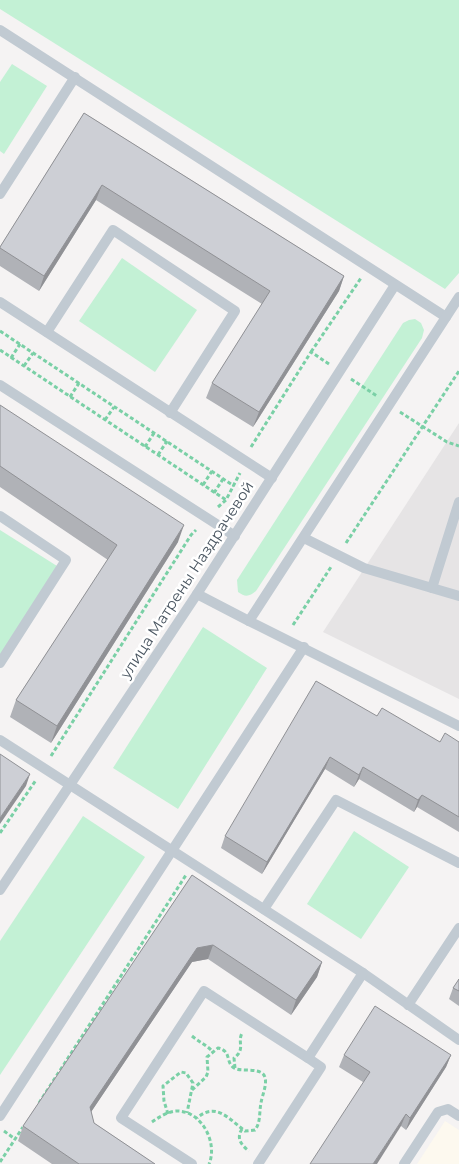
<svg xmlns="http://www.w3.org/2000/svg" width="459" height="1164" viewBox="0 0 459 1164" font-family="Montserrat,sans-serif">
<rect width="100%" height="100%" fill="#f5f3f3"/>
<path fill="#fdf9ef" d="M445,1121l14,9v34h-42z"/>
<path fill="#e6e4e5" d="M459,423v276l-136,-67z"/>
<g fill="#c3f1d5">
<path d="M0,0h459v273l-14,16 -445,-280z"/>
<path d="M12,64l35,22 -43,68 -4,-3v-69z"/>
<path d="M122,258l75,52 -42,62 -76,-51z"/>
<path d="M415,319l6,4 3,7 -2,8 -166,253c-7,6 -11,6 -18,1l-1,-12 166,-257 6,-3z"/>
<path d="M0,530l57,36 -57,89z"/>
<path d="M203,627l64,41 -89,141 -65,-41z"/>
<path d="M83,816l62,41 -145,218v-134z"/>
<path d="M354,831l55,36 -48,72 -54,-35z"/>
</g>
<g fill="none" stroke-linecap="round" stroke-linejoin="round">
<g stroke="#7ad0a6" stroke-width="3" stroke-dasharray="4 2.5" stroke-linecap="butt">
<path d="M0,331l234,155"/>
<path d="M0,350l226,150"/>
<path d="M311,352l50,-74"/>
<path d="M11,358l9,-14"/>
<path d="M24,366l9,-13"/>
<path d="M351,379l26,17"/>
<path d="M70,397l9,-14"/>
<path d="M400,412l47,30 12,4"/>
<path d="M105,420l9,-13"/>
<path d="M145,447l9,-14"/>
<path d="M251,447l60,-95 18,12"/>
<path d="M158,455l9,-14"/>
<path d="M203,485l9,-14"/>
<path d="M214,493l9,-14"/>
<path d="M218,507l8,-7 14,-27"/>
<path d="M346,543l113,-172"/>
<path d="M293,625l38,-58"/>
<path d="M51,756l140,-221 5,-5"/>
<path d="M0,833l36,-53"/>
<path d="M192,1036c7,6 15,9 21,16"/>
<path d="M235,1068l-1,-10c12,-9 3,-15 8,-25"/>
<path d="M192,1090l14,-13 2,-5 -1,-15 11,-9c14,3 7,14 16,20 8,4 20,0 28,5 8,6 0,22 -1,30 -2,9 0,19 -6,27l-10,1c-15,-11 -29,-30 -48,-13"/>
<path d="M39,1103l147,-228"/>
<path d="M168,1114l-4,-13 -1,-15 18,-14 5,1 7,10 -6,30"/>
<path d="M152,1122c7,-5 17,-11 25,-11 25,0 41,32 32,53"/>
<path d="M242,1129c-6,9 -1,16 7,22"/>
<path d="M4,1131l11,8"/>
<path d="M0,1162l23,-35"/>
</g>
<g stroke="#c1cad2" stroke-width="10">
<path d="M0,30l446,287"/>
<path d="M0,194l75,-117"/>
<path d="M459,297l-210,324 210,105"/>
<path d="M0,302l272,176"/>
<path d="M47,332l66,-102 122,81 -65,102"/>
<path d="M0,385l235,151"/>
<path d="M0,516l66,44 -66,103"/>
<path d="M304,538l60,30 95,28"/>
<path d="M432,588l27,-86"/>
<path d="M197,594l52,27"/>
<path d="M0,740l363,233 96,67"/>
<path d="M0,890l197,-296 198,-309"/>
<path d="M264,909l72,-109 123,63"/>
<path d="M408,1005l51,-77"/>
<path d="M0,1116l304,-469"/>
<path d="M192,1164l-71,-46 83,-127 104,67"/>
<path d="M258,1164l63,-97 -13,-9 55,-85"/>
<path d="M404,1164l34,-52 10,-3 11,7"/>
</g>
</g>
<g fill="#b0b2b7">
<path d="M84,113l260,163 -5,15 -86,136 -47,-29 6,-15 50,-79 -166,-104 -57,91 -39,-25v-19z"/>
<path d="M0,405l178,137 -127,201 -41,-26 6,-17 92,-140 -108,-73z"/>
<path d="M377,716l63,26h19v90l-42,-25 -3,5 -55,-33 -5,8 -29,-18 -63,105 -41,-26 4,-12z"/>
<path d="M192,875l130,87 -5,15 -26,38 -83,-56 -16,3 -101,150 3,11 61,41h-103l-34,-23 5,-15z"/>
<path d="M459,979v27l-10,-7 4,-11z"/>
<path d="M344,1055h107l-5,12 -40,63 -5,-4 -38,-44 -24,-15z"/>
</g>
<g fill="#909195">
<path d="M102,185l-6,15 -57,91 5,-15z"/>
<path d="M344,276l-5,15 -86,136 6,-15z"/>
<path d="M184,525l-6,17 -127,201 6,-17z"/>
<path d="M330,757l-5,12 -63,105 5,-12z"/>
<path d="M363,767l-4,12 -5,8 5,-12z"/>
<path d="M30,774l-4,12 -26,38v-6z"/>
<path d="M422,795l-5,12 -3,5 4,-12z"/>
<path d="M213,945l-5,14 -16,3 -107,159 5,-14 107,-159z"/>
<path d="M322,962l-5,15 -26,38 5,-15z"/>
<path d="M451,1055l-5,12 -40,63 4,-12z"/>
<path d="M406,1114l-5,12 -24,38h-4z"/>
</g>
<g fill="#cdcfd5" stroke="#909195">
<path d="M84,113l260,163 -85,136 -47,-29 58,-92 -168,-106 -58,91 -44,-28v-1z"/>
<path d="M0,405l184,120 -127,201 -41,-26 101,-155 -117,-79z"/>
<path d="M316,681l61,35 5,-8 58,34 5,-9 14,9v75l-37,-22 -4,5 -55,-33 -4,8 -29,-18 -63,105 -42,-26z"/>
<path d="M0,754l30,20 -30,44z"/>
<path d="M192,875l130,87 -26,38 -83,-55 -16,3 -107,159 4,16 61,41h-76l-56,-38z"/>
<path d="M459,979v12l-6,-3z"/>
<path d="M375,1006l76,49 -41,63 -4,-4 -33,50h-63l60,-92 -26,-17z"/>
</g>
<g text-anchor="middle" stroke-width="5" stroke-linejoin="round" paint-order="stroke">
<g font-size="15" fill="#4a5661" stroke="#fff">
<text transform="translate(187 580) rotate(-57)" y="5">улица Матрены Наздрачевой</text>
</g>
</g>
</svg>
